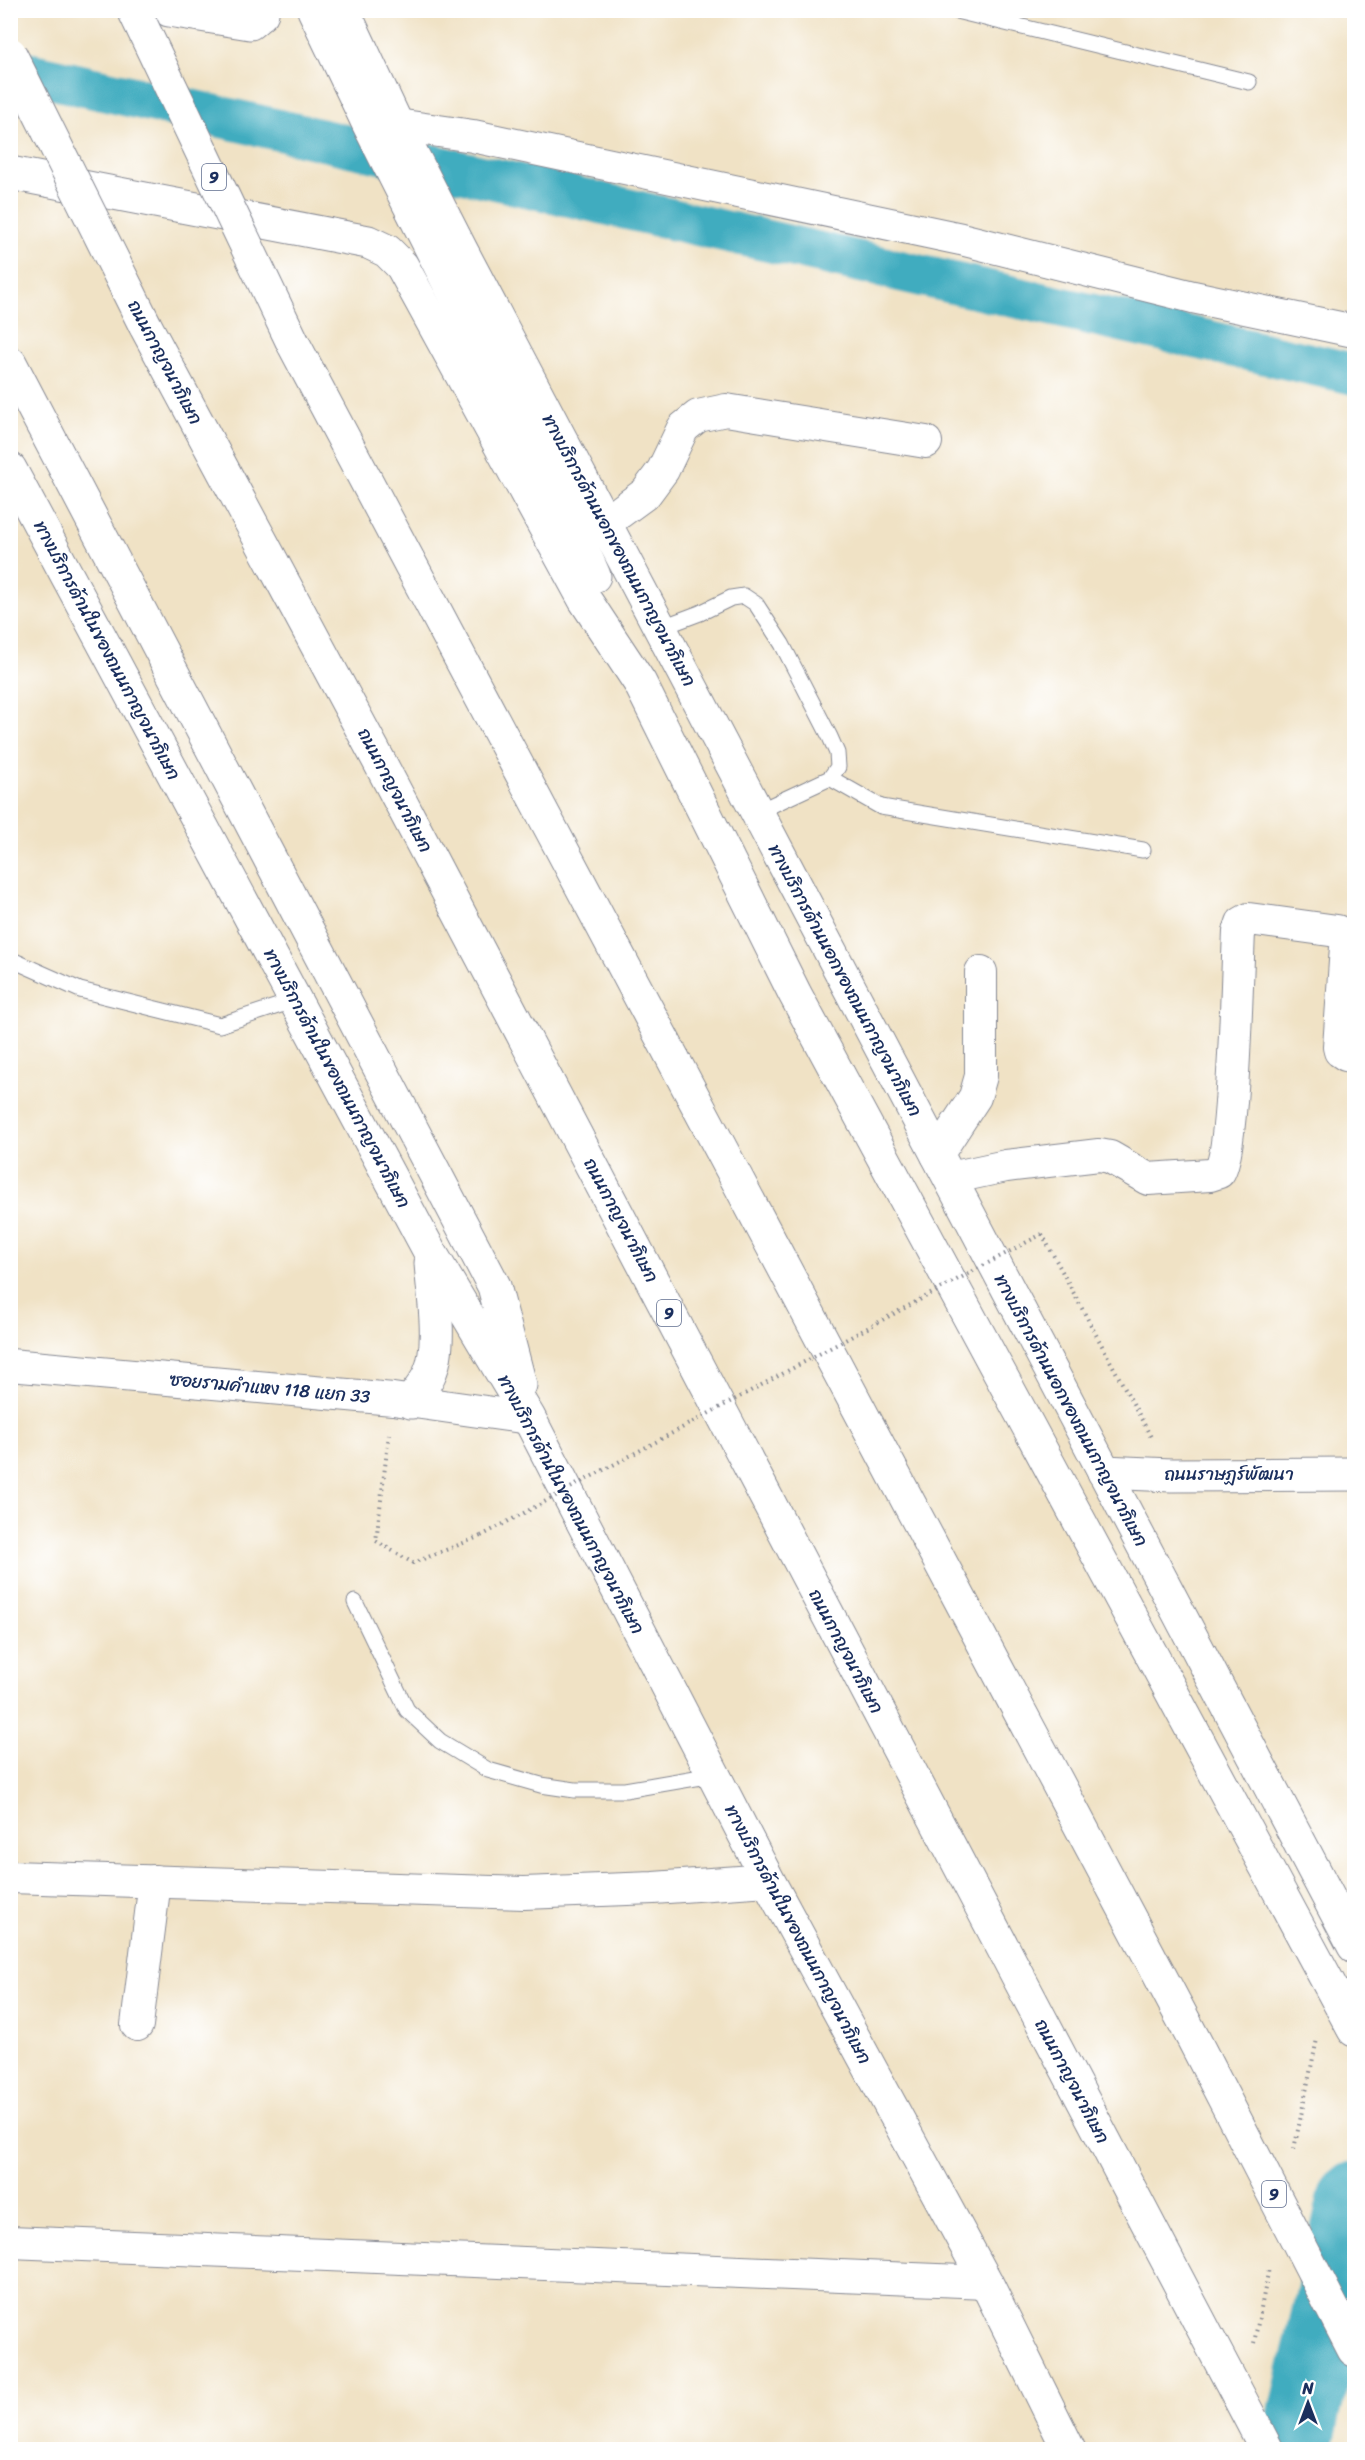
<svg xmlns="http://www.w3.org/2000/svg" width="1365" height="2460" viewBox="0 0 1365 2460" font-family="Sriracha,'Playpen Sans Thai',sans-serif">
<rect width="100%" height="100%" fill="#fff"/>
<filter id="ink" filterUnits="userSpaceOnUse"><feTurbulence type="fractalNoise" baseFrequency=".0167" numOctaves="2"/><feDisplacementMap in="SourceGraphic" scale="12" xChannelSelector="R" yChannelSelector="G"/><feConvolveMatrix kernelMatrix="1 2 1 2 8 2 1 2 1" color-interpolation-filters="sRGB"/></filter>
<filter id="wash" filterUnits="userSpaceOnUse"><feTurbulence type="fractalNoise" baseFrequency=".008" numOctaves="4" result="noise"/><feDisplacementMap in="SourceGraphic" scale="24" xChannelSelector="R" yChannelSelector="G"/><feGaussianBlur stdDeviation="1.35" result="paint"/><feColorMatrix in="noise" values="0 0 0 0 0 0 0 0 0 0 0 0 0 0 0 0 0 1.4 0 .05"/><feComposite in="paint" operator="in"/></filter>
<g filter="url(#wash)">
<rect width="100%" height="100%" fill="#f0e2c5"/>
<g fill="none" stroke-linecap="round" stroke-linejoin="round">
<path stroke="#40acbf" stroke-width="42" d="M10,69l1344,305"/>
<path stroke="#40acbf" stroke-width="72" d="M1296,2450l58,-252"/>
</g>
</g>
<g filter="url(#ink)">
<g fill="none" stroke-linecap="round" stroke-linejoin="round">
<g stroke="#868892" stroke-width="17">
<g id="service">
<path d="M952,10l297,72"/>
<path d="M660,628l40,-15 31,-15 13,-2 12,8 26,40 48,93 7,16 1,14 -8,11 -73,34"/>
<path d="M830,778l51,29 262,43"/>
<path d="M10,959l70,31 140,35 76,-25"/>
<path d="M355,1602l52,108 33,31 48,29 53,15 34,5h50l88,-15"/>
</g>
</g>
<g stroke="#868892" stroke-width="34">
<g id="minor">
<path d="M397,125l76,11 488,103 232,58 161,34"/>
<path d="M605,523l41,-30 17,-23 20,-42 15,-12 28,-6 200,32"/>
<path d="M937,1155l38,-58 6,-21v-104"/>
<path d="M950,1178l56,-12 93,-11 11,2 38,22 62,-4 9,-3c15,-21 18,-202 20,-240l3,-9 7,-4 88,12 8,4 1,12 -7,100 1,4 6,4 8,2"/>
<path d="M10,1365l383,34 136,19"/>
<path d="M10,1877l514,16 129,-5 115,-8"/>
<path d="M137,2025l18,-144"/>
<path d="M10,2242l976,40"/>
</g>
</g>
<g stroke="#868892" stroke-width="35">
<path id="tertiary" d="M1104,1472l67,3 183,-1"/>
</g>
<g stroke="#868892" stroke-width="35">
<g id="secondary">
<path d="M169,10l81,13 12,-10 -1,-3"/>
<path d="M314,10l55,115 207,410 18,41"/>
<path d="M343,10l54,115 64,125 893,1696"/>
<path d="M10,173l358,69 19,9 15,15 183,334 55,83 155,311 559,1036"/>
<path d="M10,363l484,923 26,99"/>
<path d="M10,469l420,783 99,166 239,462 218,402 83,168"/>
<path d="M411,1402c6,-9 14,-18 18,-27 14,-29 4,-81 2,-112"/>
</g>
</g>
<g stroke="#868892" stroke-width="35">
<g id="motorway">
<path d="M145,325l233,434 889,1691"/>
<path d="M293,343l900,1695 161,312"/>
</g>
</g>
<g stroke="#868892" stroke-width="4" stroke-dasharray="1.5 4.5" stroke-linecap="butt">
<path d="M1042,1234l109,203"/>
<path d="M389,1434l-13,107 37,22 68,-27"/>
<path d="M1294,2149l23,-110"/>
<path d="M1254,2343l15,-75"/>
</g>
<use href="#service" stroke="#fff" stroke-width="15"/>
<use href="#minor" stroke="#fff" stroke-width="32"/>
<use href="#tertiary" stroke="#fff" stroke-width="33"/>
<use href="#secondary" stroke="#fff" stroke-width="33"/>
<use href="#motorway" stroke="#fff" stroke-width="33"/>
<g stroke="#868892" stroke-width="35" stroke-linecap="butt">
<g id="motorway-bridge">
<path d="M134,10l159,333"/>
<path d="M10,54l135,271"/>
</g>
</g>
<path stroke="#868892" stroke-width="4" stroke-dasharray="1.5 4.5" stroke-linecap="butt" d="M481,1536l561,-302"/>
<use href="#motorway-bridge" stroke="#fff" stroke-width="33"/>
</g>
</g>
<g text-anchor="middle" stroke-width="4.5" stroke-linejoin="round" paint-order="stroke">
<g fill="#fff" stroke="#5f6d8e" stroke-width="1.5">
<rect x="202" y="164" width="24" height="26" rx="4.5"/>
<rect x="657" y="1300" width="24" height="26" rx="4.5"/>
<rect x="1262" y="2181" width="24" height="26" rx="4.5"/>
</g>
<g font-size="16" font-weight="bold" fill="#1b2f5e">
<text x="214" y="183">9</text>
<text x="669" y="1319">9</text>
<text x="1274" y="2200">9</text>
</g>
<g font-size="18" fill="#1b2f5e" stroke="#fff">
<text transform="translate(165 362) rotate(62)" y="6">ถนนกาญจนาภิเษก</text>
<text transform="translate(619 550) rotate(62)" y="6">ทางบริการด้านนอกของถนนกาญจนาภิเษก</text>
<text transform="translate(107 650) rotate(62)" y="6">ทางบริการด้านในของถนนกาญจนาภิเษก</text>
<text transform="translate(395 790) rotate(62)" y="6">ถนนกาญจนาภิเษก</text>
<text transform="translate(845 980) rotate(62)" y="6">ทางบริการด้านนอกของถนนกาญจนาภิเษก</text>
<text transform="translate(337 1078) rotate(62)" y="6">ทางบริการด้านในของถนนกาญจนาภิเษก</text>
<text transform="translate(621 1220) rotate(62)" y="6">ถนนกาญจนาภิเษก</text>
<text transform="translate(270 1388) rotate(5)" y="6">ซอยรามคำแหง 118 แยก 33</text>
<text transform="translate(1071 1410) rotate(62)" y="6">ทางบริการด้านนอกของถนนกาญจนาภิเษก</text>
<text x="1229" y="1480">ถนนราษฏร์พัฒนา</text>
<text transform="translate(571 1504) rotate(62)" y="6">ทางบริการด้านในของถนนกาญจนาภิเษก</text>
<text transform="translate(846 1651) rotate(62)" y="6">ถนนกาญจนาภิเษก</text>
<text transform="translate(798 1934) rotate(62)" y="6">ทางบริการด้านในของถนนกาญจนาภิเษก</text>
<text transform="translate(1072 2081) rotate(62)" y="6">ถนนกาญจนาภิเษก</text>
</g>
</g>
<rect width="1365" height="2460" fill="none" stroke="#fff" stroke-width="36"/>
<g transform="translate(1308 2403)" stroke="#ffffff" stroke-width="4.5" paint-order="stroke">
<path d="M0-4.5L10 22L0 15L-10 22Z" fill="#1b2f5e"/>
<text y="-9" font-size="16" font-weight="bold" text-anchor="middle" fill="#1b2f5e">N</text>
</g>
</svg>
